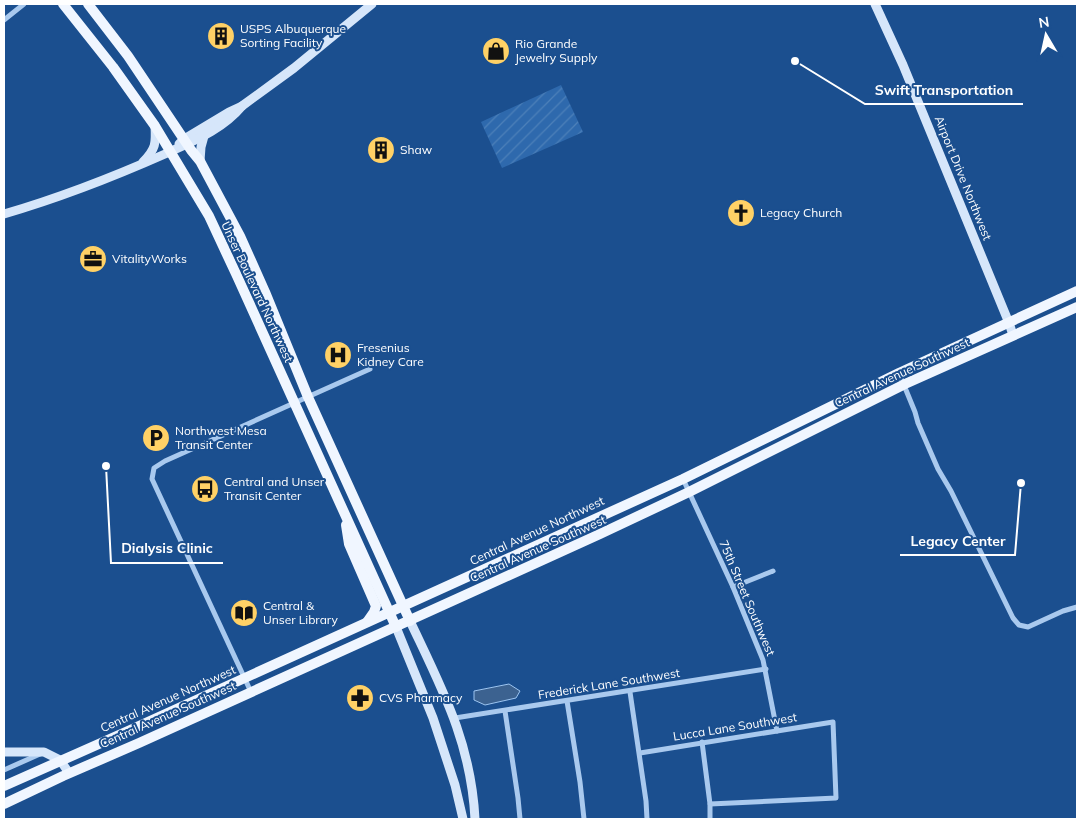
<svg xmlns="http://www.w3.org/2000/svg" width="1081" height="823" viewBox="0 0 1081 823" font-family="Mulish,sans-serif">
<defs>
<pattern id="garden-furrows" width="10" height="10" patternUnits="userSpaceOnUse" patternTransform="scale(1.25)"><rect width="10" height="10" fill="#2e69ad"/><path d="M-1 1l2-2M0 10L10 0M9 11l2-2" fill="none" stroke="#4d80b9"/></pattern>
</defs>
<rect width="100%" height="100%" fill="#1b4f8f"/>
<path fill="url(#garden-furrows)" d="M561,85l22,47 -81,36 -21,-46z"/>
<path fill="#3c6290" stroke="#9cc4f0" d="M509,684l11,7 -4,7 -31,7 -11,-5v-9z"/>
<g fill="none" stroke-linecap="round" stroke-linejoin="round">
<g stroke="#a9c9ee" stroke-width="5">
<path d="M4,20l20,-16"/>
<path d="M899,373l16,39 3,11 20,46 13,22 62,127 6,7 9,2 35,-16 14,-4"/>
<path d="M683,479l50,108 30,73 14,71"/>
<path d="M733,587l40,-16"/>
<path d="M251,692l-99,-213 2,-11 11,-7 205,-92"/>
<path d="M630,692l16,109 1,18"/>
<path d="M567,701l13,81 4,37"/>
<path d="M505,711l13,87 2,21"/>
<path d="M455,718l311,-49"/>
<path d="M702,742l8,62v15"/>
<path d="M640,753l193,-31 3,76 -126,6"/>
<path d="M4,770l36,-16"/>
</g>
<g stroke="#d6e6fa" stroke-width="9">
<path d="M875,4l28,61 106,258 4,12"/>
<path d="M179,144l5,-5 45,-27 13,-6 52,-38 78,-64"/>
<path d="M200,161l1,-14 3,-11"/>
<path d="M143,162c13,-13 13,-19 12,-36"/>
<path d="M4,214c55,-16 109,-37 161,-60 28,-13 57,-24 77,-48"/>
<path d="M410,621c32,68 61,121 65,198"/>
<path d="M396,627l37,91 22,67 8,34"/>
<path d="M4,752h40l16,8 9,13"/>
</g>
<g stroke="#f0f6ff" stroke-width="10">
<path d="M63,4l50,63 42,59 54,90 28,60 159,351"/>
<path d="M88,4l40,52 63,94 9,11 40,75 25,56 43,105 102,224"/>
<path d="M346,525l3,19 27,62 -2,6 -7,10"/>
<path d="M4,786l124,-55 555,-252 216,-106 178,-82"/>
<path d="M4,804l59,-28 76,-33 461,-209 89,-42 216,-108 172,-77"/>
</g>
</g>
<defs>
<g id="building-disc" transform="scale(1.4375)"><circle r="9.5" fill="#ffd166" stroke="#1b4f8f"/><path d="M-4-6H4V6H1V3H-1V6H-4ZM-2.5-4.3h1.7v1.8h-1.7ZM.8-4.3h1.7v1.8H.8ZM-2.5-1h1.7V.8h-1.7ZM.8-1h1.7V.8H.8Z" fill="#111"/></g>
<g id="shop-disc" transform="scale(1.4375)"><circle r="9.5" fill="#ffd166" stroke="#1b4f8f"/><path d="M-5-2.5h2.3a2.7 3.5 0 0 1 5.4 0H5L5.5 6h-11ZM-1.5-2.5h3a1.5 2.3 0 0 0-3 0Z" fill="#111"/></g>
<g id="church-disc" transform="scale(1.4375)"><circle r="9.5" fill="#ffd166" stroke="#1b4f8f"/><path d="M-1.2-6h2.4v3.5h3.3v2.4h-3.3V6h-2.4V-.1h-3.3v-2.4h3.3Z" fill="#111"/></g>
<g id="office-disc" transform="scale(1.4375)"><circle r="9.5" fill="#ffd166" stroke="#1b4f8f"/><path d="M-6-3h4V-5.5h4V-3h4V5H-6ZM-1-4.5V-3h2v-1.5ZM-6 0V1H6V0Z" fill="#111"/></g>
<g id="hospital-disc" transform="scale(1.4375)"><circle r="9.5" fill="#ffd166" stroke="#1b4f8f"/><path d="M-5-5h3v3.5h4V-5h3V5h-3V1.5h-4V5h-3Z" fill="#111"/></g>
<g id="parking-disc" transform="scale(1.4375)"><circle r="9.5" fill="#ffd166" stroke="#1b4f8f"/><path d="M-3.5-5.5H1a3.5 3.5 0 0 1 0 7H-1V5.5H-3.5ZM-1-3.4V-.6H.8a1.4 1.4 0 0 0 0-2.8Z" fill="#111"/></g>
<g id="bus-disc" transform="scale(1.4375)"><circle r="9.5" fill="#ffd166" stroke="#1b4f8f"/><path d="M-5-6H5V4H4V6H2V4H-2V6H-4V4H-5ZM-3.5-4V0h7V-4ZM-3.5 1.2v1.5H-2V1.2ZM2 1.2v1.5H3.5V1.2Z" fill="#111"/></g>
<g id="library-disc" transform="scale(1.4375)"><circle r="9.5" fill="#ffd166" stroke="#1b4f8f"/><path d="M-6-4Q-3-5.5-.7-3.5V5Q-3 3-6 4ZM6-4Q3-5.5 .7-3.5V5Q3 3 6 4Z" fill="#111"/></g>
<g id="pharmacy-disc" transform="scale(1.4375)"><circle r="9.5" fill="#ffd166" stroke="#1b4f8f"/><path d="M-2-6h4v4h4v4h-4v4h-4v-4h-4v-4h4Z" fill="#111"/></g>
</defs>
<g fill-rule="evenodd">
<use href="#building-disc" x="221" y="36"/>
<use href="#shop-disc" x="496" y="51"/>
<use href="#building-disc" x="381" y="150"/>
<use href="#church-disc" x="741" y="213"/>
<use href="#office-disc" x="93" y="259"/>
<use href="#hospital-disc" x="338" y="355"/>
<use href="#parking-disc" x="156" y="438"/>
<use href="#bus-disc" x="205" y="489"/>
<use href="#library-disc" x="244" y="613"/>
<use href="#pharmacy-disc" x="360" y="698"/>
</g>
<g text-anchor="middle" stroke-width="4" stroke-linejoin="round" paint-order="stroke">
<g font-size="12" fill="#fff" stroke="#1b4f8f" text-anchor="start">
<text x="240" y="33">USPS Albuquerque<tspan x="240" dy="14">Sorting Facility</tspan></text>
<text x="515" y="48">Rio Grande<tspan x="515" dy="14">Jewelry Supply</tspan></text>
<text x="400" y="154">Shaw</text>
<text x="760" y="217">Legacy Church</text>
<text x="112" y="263">VitalityWorks</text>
<text x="357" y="352">Fresenius<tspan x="357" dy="14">Kidney Care</tspan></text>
<text x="175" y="435">Northwest Mesa<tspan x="175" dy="14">Transit Center</tspan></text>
<text x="224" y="486">Central and Unser<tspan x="224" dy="14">Transit Center</tspan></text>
<text x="263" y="610">Central &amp;<tspan x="263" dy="14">Unser Library</tspan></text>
<text x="379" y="702">CVS Pharmacy</text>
</g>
<g font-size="12" fill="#fff" stroke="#1b4f8f">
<text transform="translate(963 178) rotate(68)" y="4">Airport Drive Northwest</text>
<text transform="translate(257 292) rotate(65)" y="4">Unser Boulevard Northwest</text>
<text transform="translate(902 373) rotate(-25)" y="4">Central Avenue Southwest</text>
<text transform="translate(537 531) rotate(-25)" y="4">Central Avenue Northwest</text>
<text transform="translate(538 549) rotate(-24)" y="4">Central Avenue Southwest</text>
<text transform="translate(747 598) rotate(67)" y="4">75th Street Southwest</text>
<text transform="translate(609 684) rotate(-9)" y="4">Frederick Lane Southwest</text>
<text transform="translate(168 699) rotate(-24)" y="4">Central Avenue Northwest</text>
<text transform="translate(168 715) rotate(-24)" y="4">Central Avenue Southwest</text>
<text transform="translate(735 727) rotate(-9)" y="4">Lucca Lane Southwest</text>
</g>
</g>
<path fill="none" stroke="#fff" stroke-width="2" d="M795 61L865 104H1023M1021 483L1015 555H900M106 466L111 563H223"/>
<g fill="#fff" stroke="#1b4f8f" stroke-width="2">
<circle cx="795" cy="61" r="5"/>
<circle cx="1021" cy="483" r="5"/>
<circle cx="106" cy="466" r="5"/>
</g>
<g font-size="14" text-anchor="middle" font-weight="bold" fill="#fff" stroke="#1b4f8f" stroke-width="4" stroke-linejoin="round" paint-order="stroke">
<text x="944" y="95">Swift Transportation</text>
<text x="958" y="546">Legacy Center</text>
<text x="167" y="553">Dialysis Clinic</text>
</g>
<rect width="1081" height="823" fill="none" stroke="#ffffff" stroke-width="10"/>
<g transform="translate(1046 35) rotate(351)" stroke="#1b4f8f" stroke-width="4" paint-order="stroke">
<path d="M0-4L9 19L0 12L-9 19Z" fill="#ffffff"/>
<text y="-8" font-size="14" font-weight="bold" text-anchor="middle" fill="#ffffff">N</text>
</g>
</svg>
